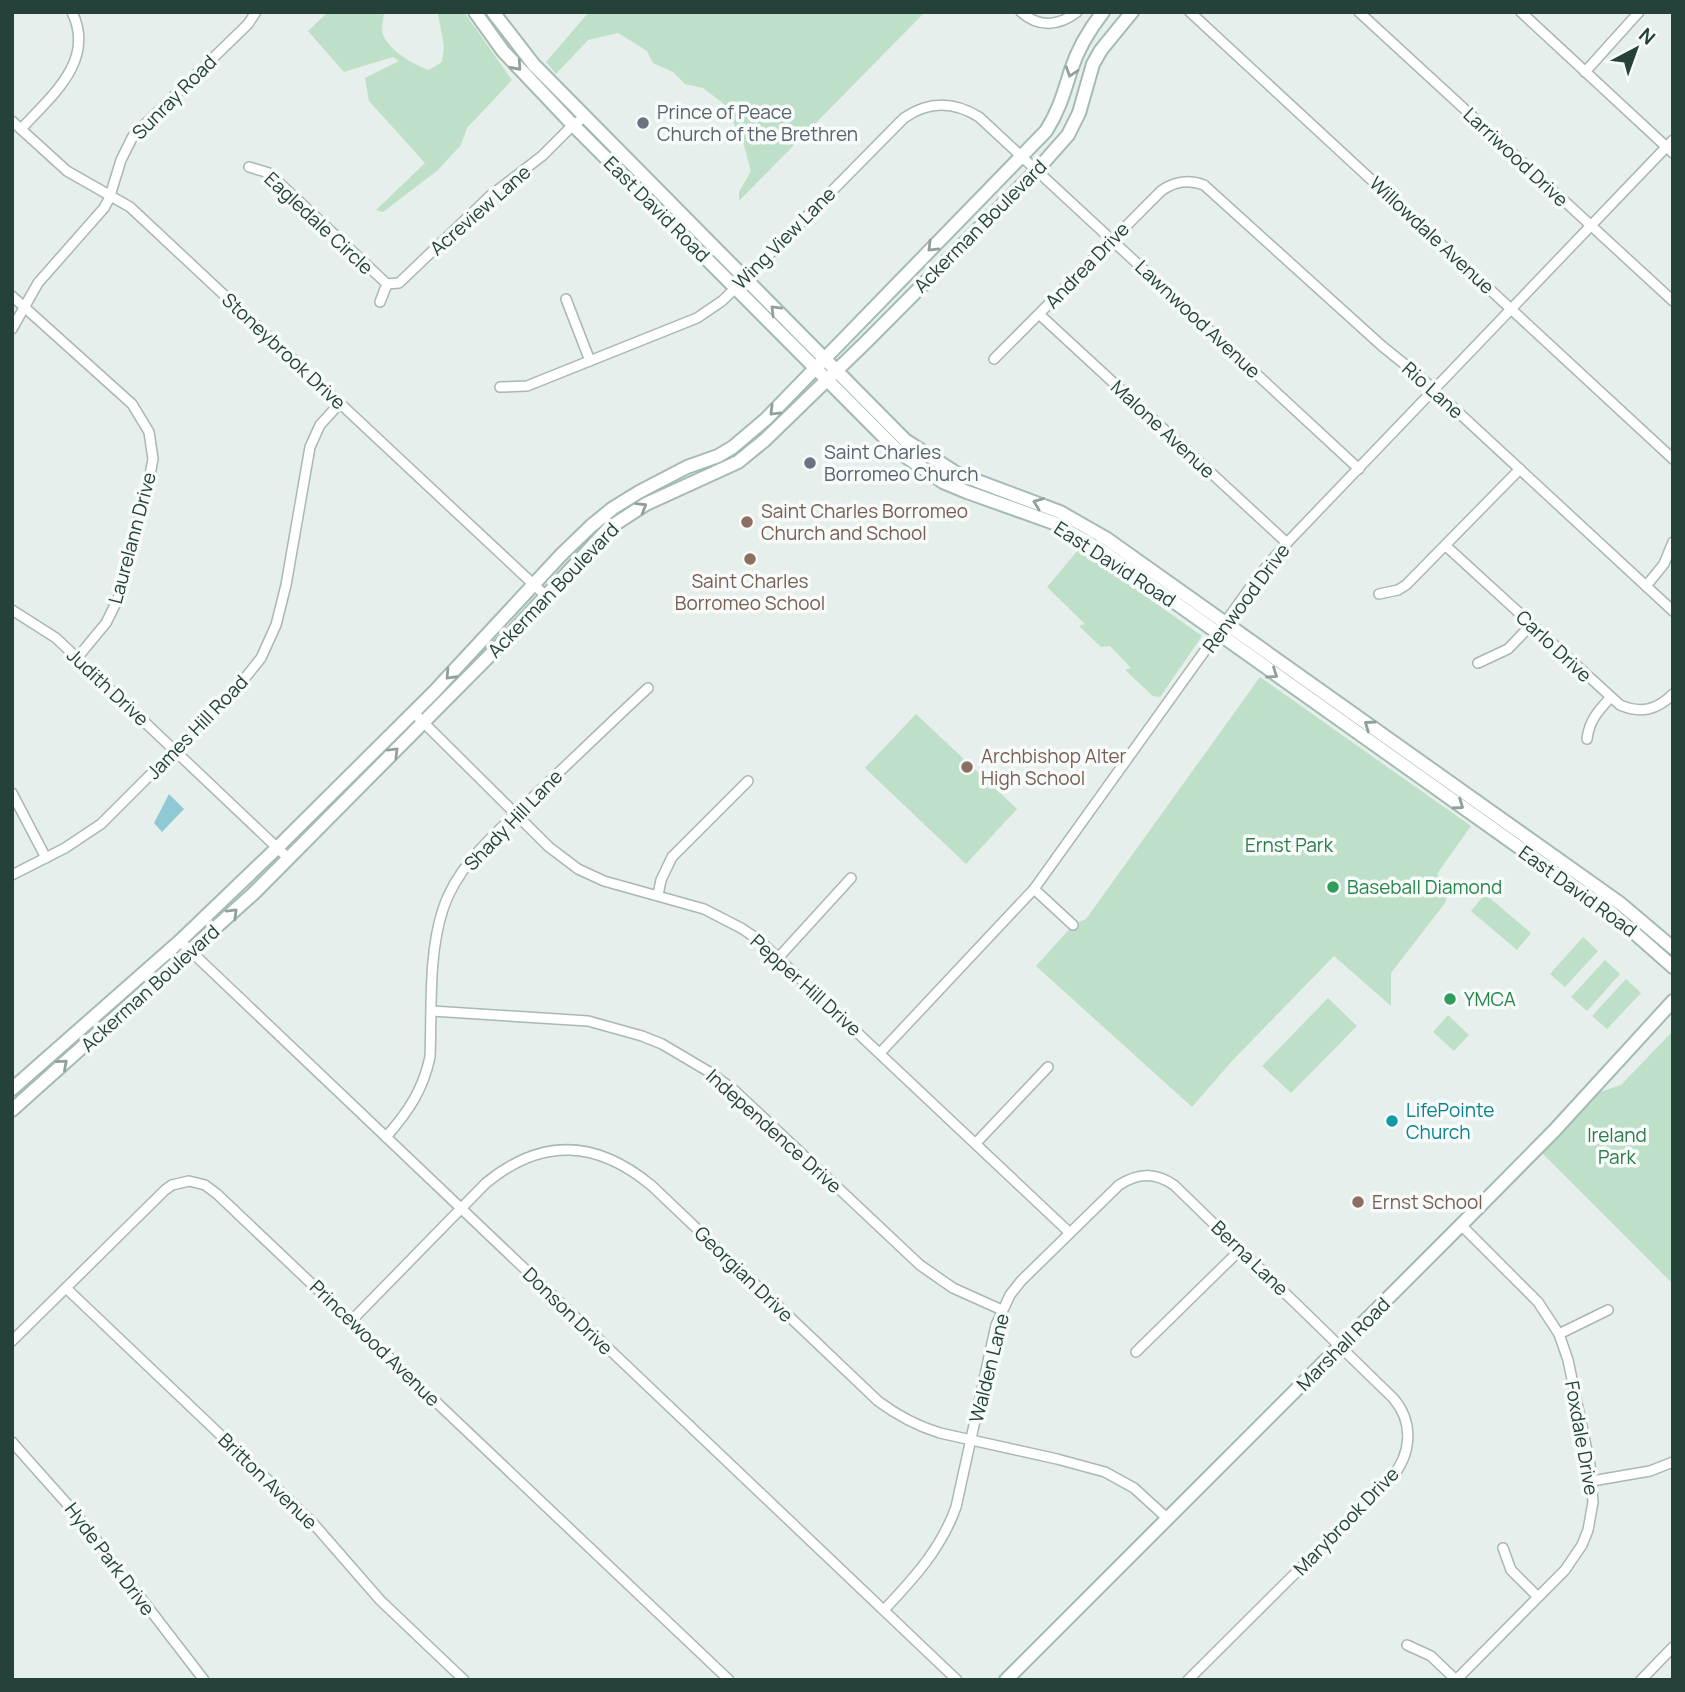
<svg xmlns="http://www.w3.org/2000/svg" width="1685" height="1692" viewBox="0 0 1685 1692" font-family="Manrope,sans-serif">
<rect width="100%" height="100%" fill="#e6efeb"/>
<g fill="#bfe0c8">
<path d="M328,12h56c0,5 -2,12 -2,18 2,18 32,35 47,40l13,-8 2,-16 -6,-32 -4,-2h30l48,68 -45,48 -6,17 -23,25 -55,42 -7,-2 49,-47 -56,-62 -4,-23 34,-17 -6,-4 -49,15 -36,-41z"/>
<path d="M589,12h336l-186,189v-9l12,-21 -8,-29 -19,-38 -21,-16 -18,-4 -12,-12 -20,-9 -6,-12 -29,-18 -30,7 -32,34 -10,-12z"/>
<path d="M1079,549l123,87 -42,61 -7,-1 -28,-26 6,-2 -21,-22 -9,1 -22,-21 6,-2 -38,-37z"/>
<path d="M1260,677l211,149 -34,48c9,10 13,16 8,29l-54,70v33l-57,-50 -102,105 -40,46 -156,-141 37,-41 13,-6z"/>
<path d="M916,714l101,95 -51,55 -101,-96z"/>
<path d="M1485,894l46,39 -14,17 -46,-39z"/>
<path d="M1583,937l15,14 -33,36 -15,-13z"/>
<path d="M1605,960l15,14 -33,37 -16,-14z"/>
<path d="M1626,979l15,14 -34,36 -15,-13z"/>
<path d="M1328,998l29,28 -66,67 -29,-27z"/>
<path d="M1448,1015l21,20 -15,16 -21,-19z"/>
<path d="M1673,1031v253l-136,-136 48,-51 36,-12z"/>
</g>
<path fill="#8ec9d4" d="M169,794l15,15 -22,23 -8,-9z"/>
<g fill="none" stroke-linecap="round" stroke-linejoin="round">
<g stroke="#a8b8b2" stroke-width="12">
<g id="street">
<path d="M1021,12c18,16 38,14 56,0"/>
<path d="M1190,12l483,447"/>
<path d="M1359,12l314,289"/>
<path d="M1521,12l152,141"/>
<path d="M1585,72l54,-60"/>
<path d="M12,121l55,50 63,36 416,389"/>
<path d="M21,129c30,-33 75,-68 51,-117"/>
<path d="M249,167l20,6 118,111"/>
<path d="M387,284l12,-1 91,-87 52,-40 31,-31 12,-8"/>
<path d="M12,296l120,108 17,28 4,27 -4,21 -31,119 -12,24 -29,35"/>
<path d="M566,299l24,62"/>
<path d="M380,302l7,-18"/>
<path d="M1039,314l248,229"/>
<path d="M12,329l26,-46 66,-75 5,-9 12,-39 12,-24 115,-112 8,-12"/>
<path d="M994,359l167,-168c14,-10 27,-12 43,-6l178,161 36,29 255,236"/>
<path d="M500,387l27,-1 170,-68 25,-17 23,-22 159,-161c25,-17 49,-17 75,-1l380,352"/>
<path d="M1446,546l174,159c21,9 37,5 53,-11"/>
<path d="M1646,586l18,-22 9,-22"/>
<path d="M1379,594l19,-4 8,-5 114,-116"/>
<path d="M12,610l44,28 232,220"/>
<path d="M1478,663l30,-14 23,-24"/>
<path d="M413,712l136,135 29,22 26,12 100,28 37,19 18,12 311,293"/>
<path d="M1587,739c2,-18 11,-28 23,-41"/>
<path d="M12,793l34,65"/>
<path d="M12,875l53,-27 36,-24 136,-136 24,-30 15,-33 10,-40 24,-138 10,-22 20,-22"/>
<path d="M1034,889l39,36"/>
<path d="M658,895l3,-15 11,-23 76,-76"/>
<path d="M180,941l777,739"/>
<path d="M779,957l72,-79"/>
<path d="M432,1011l156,10 54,15 20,8 49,29 23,17 186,175 33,23 49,22"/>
<path d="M880,1053l154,-164 223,-311 26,-31 390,-407"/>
<path d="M386,1137c22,-25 37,-47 44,-80 2,-48 -2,-102 13,-148 15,-46 56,-78 89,-111 39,-37 77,-74 116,-110"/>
<path d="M976,1143l72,-76"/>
<path d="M66,1288l246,234 68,78 84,80"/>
<path d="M351,1321l135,-138c56,-46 111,-43 166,3l226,215c20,15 39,25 62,32l117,26 48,13 29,16 34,31"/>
<path d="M1559,1334l49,-24"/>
<path d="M12,1341l153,-151 7,-5 17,-4 16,4 12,9 512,486"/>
<path d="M1136,1352l105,-103"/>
<path d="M12,1442l65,73 127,165"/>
<path d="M1592,1481l58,-10 23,-9"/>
<path d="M1503,1548l8,22 27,27"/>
<path d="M884,1610c30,-32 57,-61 72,-103l40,-182 14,-30 11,-14 98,-96c19,-12 35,-13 55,0l219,213c21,24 19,56 -2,80l-203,202"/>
<path d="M1407,1645l24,11 25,24"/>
<path d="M1456,1680l109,-110 17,-25 6,-15 5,-28 -3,-37 -22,-105 -9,-26 -21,-32 -77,-77"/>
<path d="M1641,1680l32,-33"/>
</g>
</g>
<g stroke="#a4bbb3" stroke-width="16">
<g id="secondary">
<path d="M475,12l28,39 70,74 326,327 44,30 24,10 87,31 50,29 509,362 60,53"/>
<path d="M493,12l41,53 371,375 51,33 104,39 47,27 514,365 52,44"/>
<path d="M12,1089l168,-148 97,-93 157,-156 127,-137 30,-29 22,-18 26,-16 48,-25 31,-11 15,-9 33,-28 280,-288c13,-20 18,-39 25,-61 7,-22 18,-40 32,-58"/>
<path d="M12,1110l241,-216 254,-256 102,-110 37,-24 92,-42 27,-22 102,-99 170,-171 31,-35 11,-22 14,-49 8,-14 31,-38"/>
<path d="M1006,1680l455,-455 93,-94 119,-130"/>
</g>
</g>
<use href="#street" stroke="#fff" stroke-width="9"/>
<use href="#secondary" stroke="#fff" stroke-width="12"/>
</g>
<defs><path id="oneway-chevron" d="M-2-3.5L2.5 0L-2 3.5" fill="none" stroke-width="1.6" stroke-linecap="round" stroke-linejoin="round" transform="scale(1.75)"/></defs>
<g stroke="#92a09c">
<use href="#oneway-chevron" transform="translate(517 66) rotate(48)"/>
<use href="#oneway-chevron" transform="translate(1071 72) rotate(108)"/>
<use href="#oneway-chevron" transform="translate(932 247) rotate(135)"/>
<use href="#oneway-chevron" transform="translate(775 310) rotate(-135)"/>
<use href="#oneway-chevron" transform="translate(774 411) rotate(135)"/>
<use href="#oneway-chevron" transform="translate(1038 503) rotate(-159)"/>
<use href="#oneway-chevron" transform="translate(642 507) rotate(-31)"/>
<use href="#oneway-chevron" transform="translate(1273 674) rotate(34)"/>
<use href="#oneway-chevron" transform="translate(450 675) rotate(133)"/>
<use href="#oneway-chevron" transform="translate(1369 725) rotate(-145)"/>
<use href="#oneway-chevron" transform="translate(394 752) rotate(-45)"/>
<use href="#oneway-chevron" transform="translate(1459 805) rotate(35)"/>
<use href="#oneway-chevron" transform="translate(233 913) rotate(-44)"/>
<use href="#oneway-chevron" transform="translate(63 1064) rotate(-41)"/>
</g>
<g fill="#6b7280" stroke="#f7fbf9" stroke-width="2.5">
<circle cx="643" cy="123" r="7"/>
<circle cx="810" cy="463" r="7"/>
</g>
<g fill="#8d6e63" stroke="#f7fbf9" stroke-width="2.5">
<circle cx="747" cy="522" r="7"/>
<circle cx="750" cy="559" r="7"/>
<circle cx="967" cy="767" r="7"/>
<circle cx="1358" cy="1202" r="7"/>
</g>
<g fill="#2e9e5b" stroke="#f7fbf9" stroke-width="2.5">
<circle cx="1333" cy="887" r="7"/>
<circle cx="1450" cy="999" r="7"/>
</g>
<circle fill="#0f9aa8" stroke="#f7fbf9" stroke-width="2.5" cx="1392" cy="1121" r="7"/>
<g text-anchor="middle" stroke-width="7" stroke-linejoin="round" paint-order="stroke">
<g font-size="19" fill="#24423a" stroke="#f7fbf9">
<text transform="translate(174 97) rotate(-45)" y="7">Sunray Road</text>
<text transform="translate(1516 157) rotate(43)" y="7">Larriwood Drive</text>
<text transform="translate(657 209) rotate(45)" y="7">East David Road</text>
<text transform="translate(480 210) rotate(-41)" y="7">Acreview Lane</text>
<text transform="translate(319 223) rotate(43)" y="7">Eagledale Circle</text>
<text transform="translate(980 226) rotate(-45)" y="7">Ackerman Boulevard</text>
<text transform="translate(1432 235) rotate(43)" y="7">Willowdale Avenue</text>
<text transform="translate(784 238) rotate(-45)" y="7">Wing View Lane</text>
<text transform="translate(1087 265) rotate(-46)" y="7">Andrea Drive</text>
<text transform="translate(1198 319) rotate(43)" y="7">Lawnwood Avenue</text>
<text transform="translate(284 351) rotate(43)" y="7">Stoneybrook Drive</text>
<text transform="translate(1433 390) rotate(42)" y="7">Rio Lane</text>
<text transform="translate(1163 429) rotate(43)" y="7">Malone Avenue</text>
<text transform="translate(132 538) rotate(-75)" y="7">Laurelann Drive</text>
<text transform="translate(1115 564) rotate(33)" y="7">East David Road</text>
<text transform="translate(553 590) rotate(-46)" y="7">Ackerman Boulevard</text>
<text transform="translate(1246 598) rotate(-53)" y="7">Renwood Drive</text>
<text transform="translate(1554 646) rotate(43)" y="7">Carlo Drive</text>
<text transform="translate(108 687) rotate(43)" y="7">Judith Drive</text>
<text transform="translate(197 727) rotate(-46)" y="7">James Hill Road</text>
<text transform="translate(513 820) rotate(-46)" y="7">Shady Hill Lane</text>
<text transform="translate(1578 891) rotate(36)" y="7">East David Road</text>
<text transform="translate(806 985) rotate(42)" y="7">Pepper Hill Drive</text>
<text transform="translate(150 988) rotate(-42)" y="7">Ackerman Boulevard</text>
<text transform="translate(774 1131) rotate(42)" y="7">Independence Drive</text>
<text transform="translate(1250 1258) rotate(44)" y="7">Berna Lane</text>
<text transform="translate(744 1274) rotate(44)" y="7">Georgian Drive</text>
<text transform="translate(568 1311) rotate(44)" y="7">Donson Drive</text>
<text transform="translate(375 1343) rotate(44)" y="7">Princewood Avenue</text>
<text transform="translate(1343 1344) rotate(-45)" y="7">Marshall Road</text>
<text transform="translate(989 1368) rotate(-76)" y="7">Walden Lane</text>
<text transform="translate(1582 1438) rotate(80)" y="7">Foxdale Drive</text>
<text transform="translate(268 1481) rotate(44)" y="7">Britton Avenue</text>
<text transform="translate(1346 1521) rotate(-46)" y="7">Marybrook Drive</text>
<text transform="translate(110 1559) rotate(53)" y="7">Hyde Park Drive</text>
</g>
<g font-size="19" fill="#5b616d" stroke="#f7fbf9" text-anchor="start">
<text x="657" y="119">Prince of Peace<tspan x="657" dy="22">Church of the Brethren</tspan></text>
<text x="824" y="459">Saint Charles<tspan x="824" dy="22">Borromeo Church</tspan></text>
</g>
<g font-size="19" fill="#785e54" stroke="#f7fbf9" text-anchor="start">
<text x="761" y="518">Saint Charles Borromeo<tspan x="761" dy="22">Church and School</tspan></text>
<text x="750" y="588" text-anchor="middle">Saint Charles<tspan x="750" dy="22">Borromeo School</tspan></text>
<text x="981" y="763">Archbishop Alter<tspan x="981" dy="22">High School</tspan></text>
<text x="1372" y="1209">Ernst School</text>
</g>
<g font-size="19" fill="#2d7a4b" stroke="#f7fbf9">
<text x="1289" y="852">Ernst Park</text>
<text x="1617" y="1142">Ireland<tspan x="1617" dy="22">Park</tspan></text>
</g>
<g font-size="19" fill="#27864d" stroke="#f7fbf9" text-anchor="start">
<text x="1347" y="894">Baseball Diamond</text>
<text x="1464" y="1006">YMCA</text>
</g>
<g font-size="19" fill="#0d838f" stroke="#f7fbf9" text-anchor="start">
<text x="1406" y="1117">LifePointe<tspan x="1406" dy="22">Church</tspan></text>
</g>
</g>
<rect width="1685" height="1692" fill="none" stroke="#24423a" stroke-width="28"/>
<g transform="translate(1636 49) rotate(41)" stroke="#f7fbf9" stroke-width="5" paint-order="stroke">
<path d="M0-5L12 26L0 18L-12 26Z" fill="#24423a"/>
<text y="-10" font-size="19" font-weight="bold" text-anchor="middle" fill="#24423a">N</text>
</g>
</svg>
